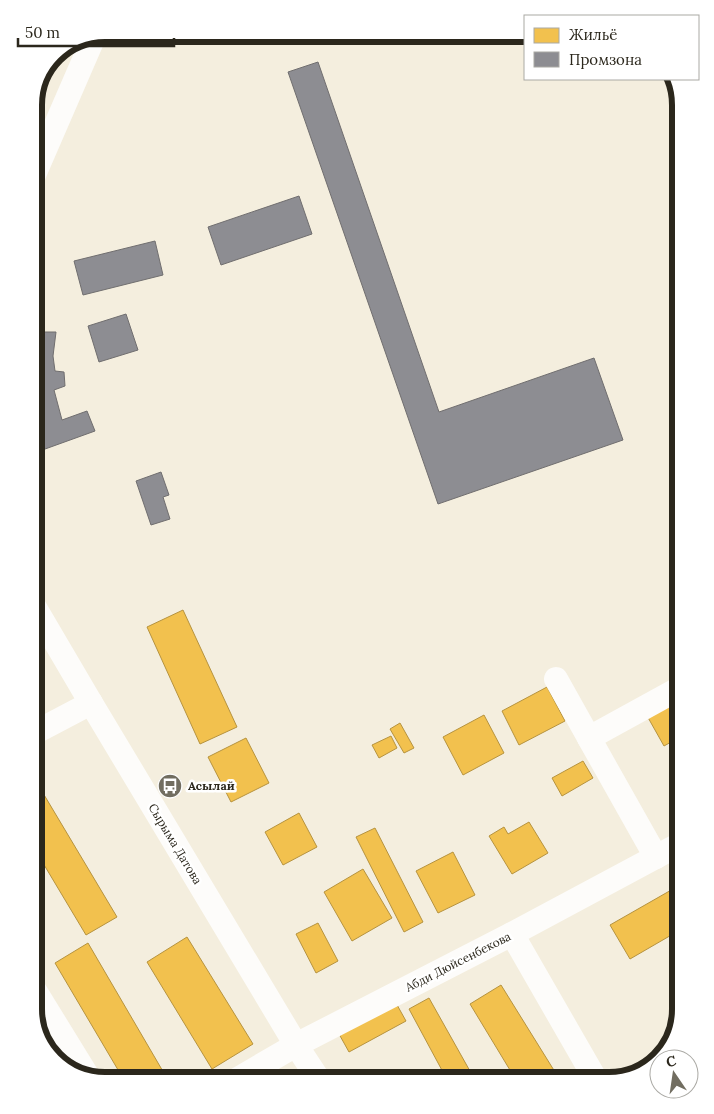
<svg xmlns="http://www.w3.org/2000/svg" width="714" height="1114" viewBox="0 0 714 1114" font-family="Lora,serif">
<rect width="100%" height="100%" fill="#f4eede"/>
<g fill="#f2c14e" stroke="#b6933f">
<path d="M183,610l54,117 -37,17 -53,-117z"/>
<path d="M547,687l18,34 -46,24 -17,-34z"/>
<path d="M680,694v43l-16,9 -18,-32z"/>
<path d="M484,715l20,38 -41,22 -20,-38z"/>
<path d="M400,723l14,25 -10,5 -14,-24z"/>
<path d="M391,736l6,12 -18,10 -7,-13z"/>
<path d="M246,738l23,45 -38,19 -23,-45z"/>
<path d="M583,761l10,17 -31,18 -10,-18z"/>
<path d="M34,778l83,139 -31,18 -52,-87z"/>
<path d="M299,813l18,34 -34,18 -18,-33z"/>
<path d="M529,822l19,31 -36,21 -23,-38 15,-9 4,7z"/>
<path d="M375,828l48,94 -19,10 -48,-95z"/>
<path d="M453,852l22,43 -37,18 -22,-42z"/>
<path d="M363,869l29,49 -40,23 -28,-49z"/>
<path d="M680,885v45l-50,29 -20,-34z"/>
<path d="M318,923l20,38 -22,12 -20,-39z"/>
<path d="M34,937l7,12 -7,4z"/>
<path d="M187,937l66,107 -41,25 -65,-107z"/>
<path d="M88,943l80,137h-44l-69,-117z"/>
<path d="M501,985l59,95h-44l-46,-76z"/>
<path d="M429,998l46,82h-42l11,-6 -35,-65z"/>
<path d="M396,1003l10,18 -57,31 -10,-18z"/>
</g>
<g fill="#8d8d92" stroke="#706e6f">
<path d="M318,62l121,350 155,-54 29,82 -185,64 -150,-432z"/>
<path d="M299,196l13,38 -91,31 -13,-38z"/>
<path d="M155,241l8,34 -80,20 -9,-34z"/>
<path d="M126,314l12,36 -39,12 -11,-36z"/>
<path d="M34,332h22l-3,24 2,15 9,1 1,14 -11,4 8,30 25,-9 8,20 -61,22z"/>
<path d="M161,472l8,23 -6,2 7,22 -19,6 -15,-44z"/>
</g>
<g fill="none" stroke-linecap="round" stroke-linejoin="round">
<g stroke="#fdfcfa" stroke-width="24">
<path d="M34,175l59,-136"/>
<path d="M34,606l57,97 205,342 23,35"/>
<path d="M556,679l33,59"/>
<path d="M34,733l57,-30"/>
<path d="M656,857l-67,-119 91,-50"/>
<path d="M512,934l84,146"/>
<path d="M34,989l53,86"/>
<path d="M236,1080l60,-35 216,-111 168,-90"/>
</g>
</g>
<defs>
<g id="bus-disc" transform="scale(1.25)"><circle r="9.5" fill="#716d60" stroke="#fff"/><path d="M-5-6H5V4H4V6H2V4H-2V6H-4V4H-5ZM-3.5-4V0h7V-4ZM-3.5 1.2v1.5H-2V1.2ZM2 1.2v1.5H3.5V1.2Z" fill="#fff"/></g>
</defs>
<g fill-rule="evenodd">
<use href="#bus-disc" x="170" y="786"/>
</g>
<g text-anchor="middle" stroke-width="5" stroke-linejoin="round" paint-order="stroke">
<g font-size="12" font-weight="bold" fill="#2b271c" stroke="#fff" text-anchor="start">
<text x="188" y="790">Асылай</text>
</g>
<g font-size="12" fill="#2b271c" stroke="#fff">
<text transform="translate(175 844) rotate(59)" y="4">Сырыма Датова</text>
<text transform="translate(458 962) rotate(-27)" y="4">Абди Дюйсенбекова</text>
</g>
</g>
<path d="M0 0H714V1114H0ZM105 42H609A63 63 0 0 1 672 105V1009A63 63 0 0 1 609 1072H105A63 63 0 0 1 42 1009V105A63 63 0 0 1 105 42Z" fill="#fff" fill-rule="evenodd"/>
<path fill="none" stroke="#2b271c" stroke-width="6" d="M105 42H609A63 63 0 0 1 672 105V1009A63 63 0 0 1 609 1072H105A63 63 0 0 1 42 1009V105A63 63 0 0 1 105 42Z"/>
<rect x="524" y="15" width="175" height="65" fill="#ffffff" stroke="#aaa9a4"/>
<rect x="534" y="28" width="25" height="15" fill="#f2c14e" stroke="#aaa9a4"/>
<text x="569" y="40" font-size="15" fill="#2b271c">Жильё</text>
<rect x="534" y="52" width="25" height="15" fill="#8d8d92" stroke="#aaa9a4"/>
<text x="569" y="65" font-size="15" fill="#2b271c">Промзона</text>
<g transform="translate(674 1074) rotate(347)"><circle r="24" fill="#ffffff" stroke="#aaa9a4"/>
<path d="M0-4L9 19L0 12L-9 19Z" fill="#716d60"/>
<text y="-8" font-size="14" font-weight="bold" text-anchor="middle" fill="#2b271c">С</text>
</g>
<path d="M18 38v8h156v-8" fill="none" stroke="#2b271c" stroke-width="2.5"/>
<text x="25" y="38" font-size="15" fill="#2b271c" stroke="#ffffff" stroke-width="4" paint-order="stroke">50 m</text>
</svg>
